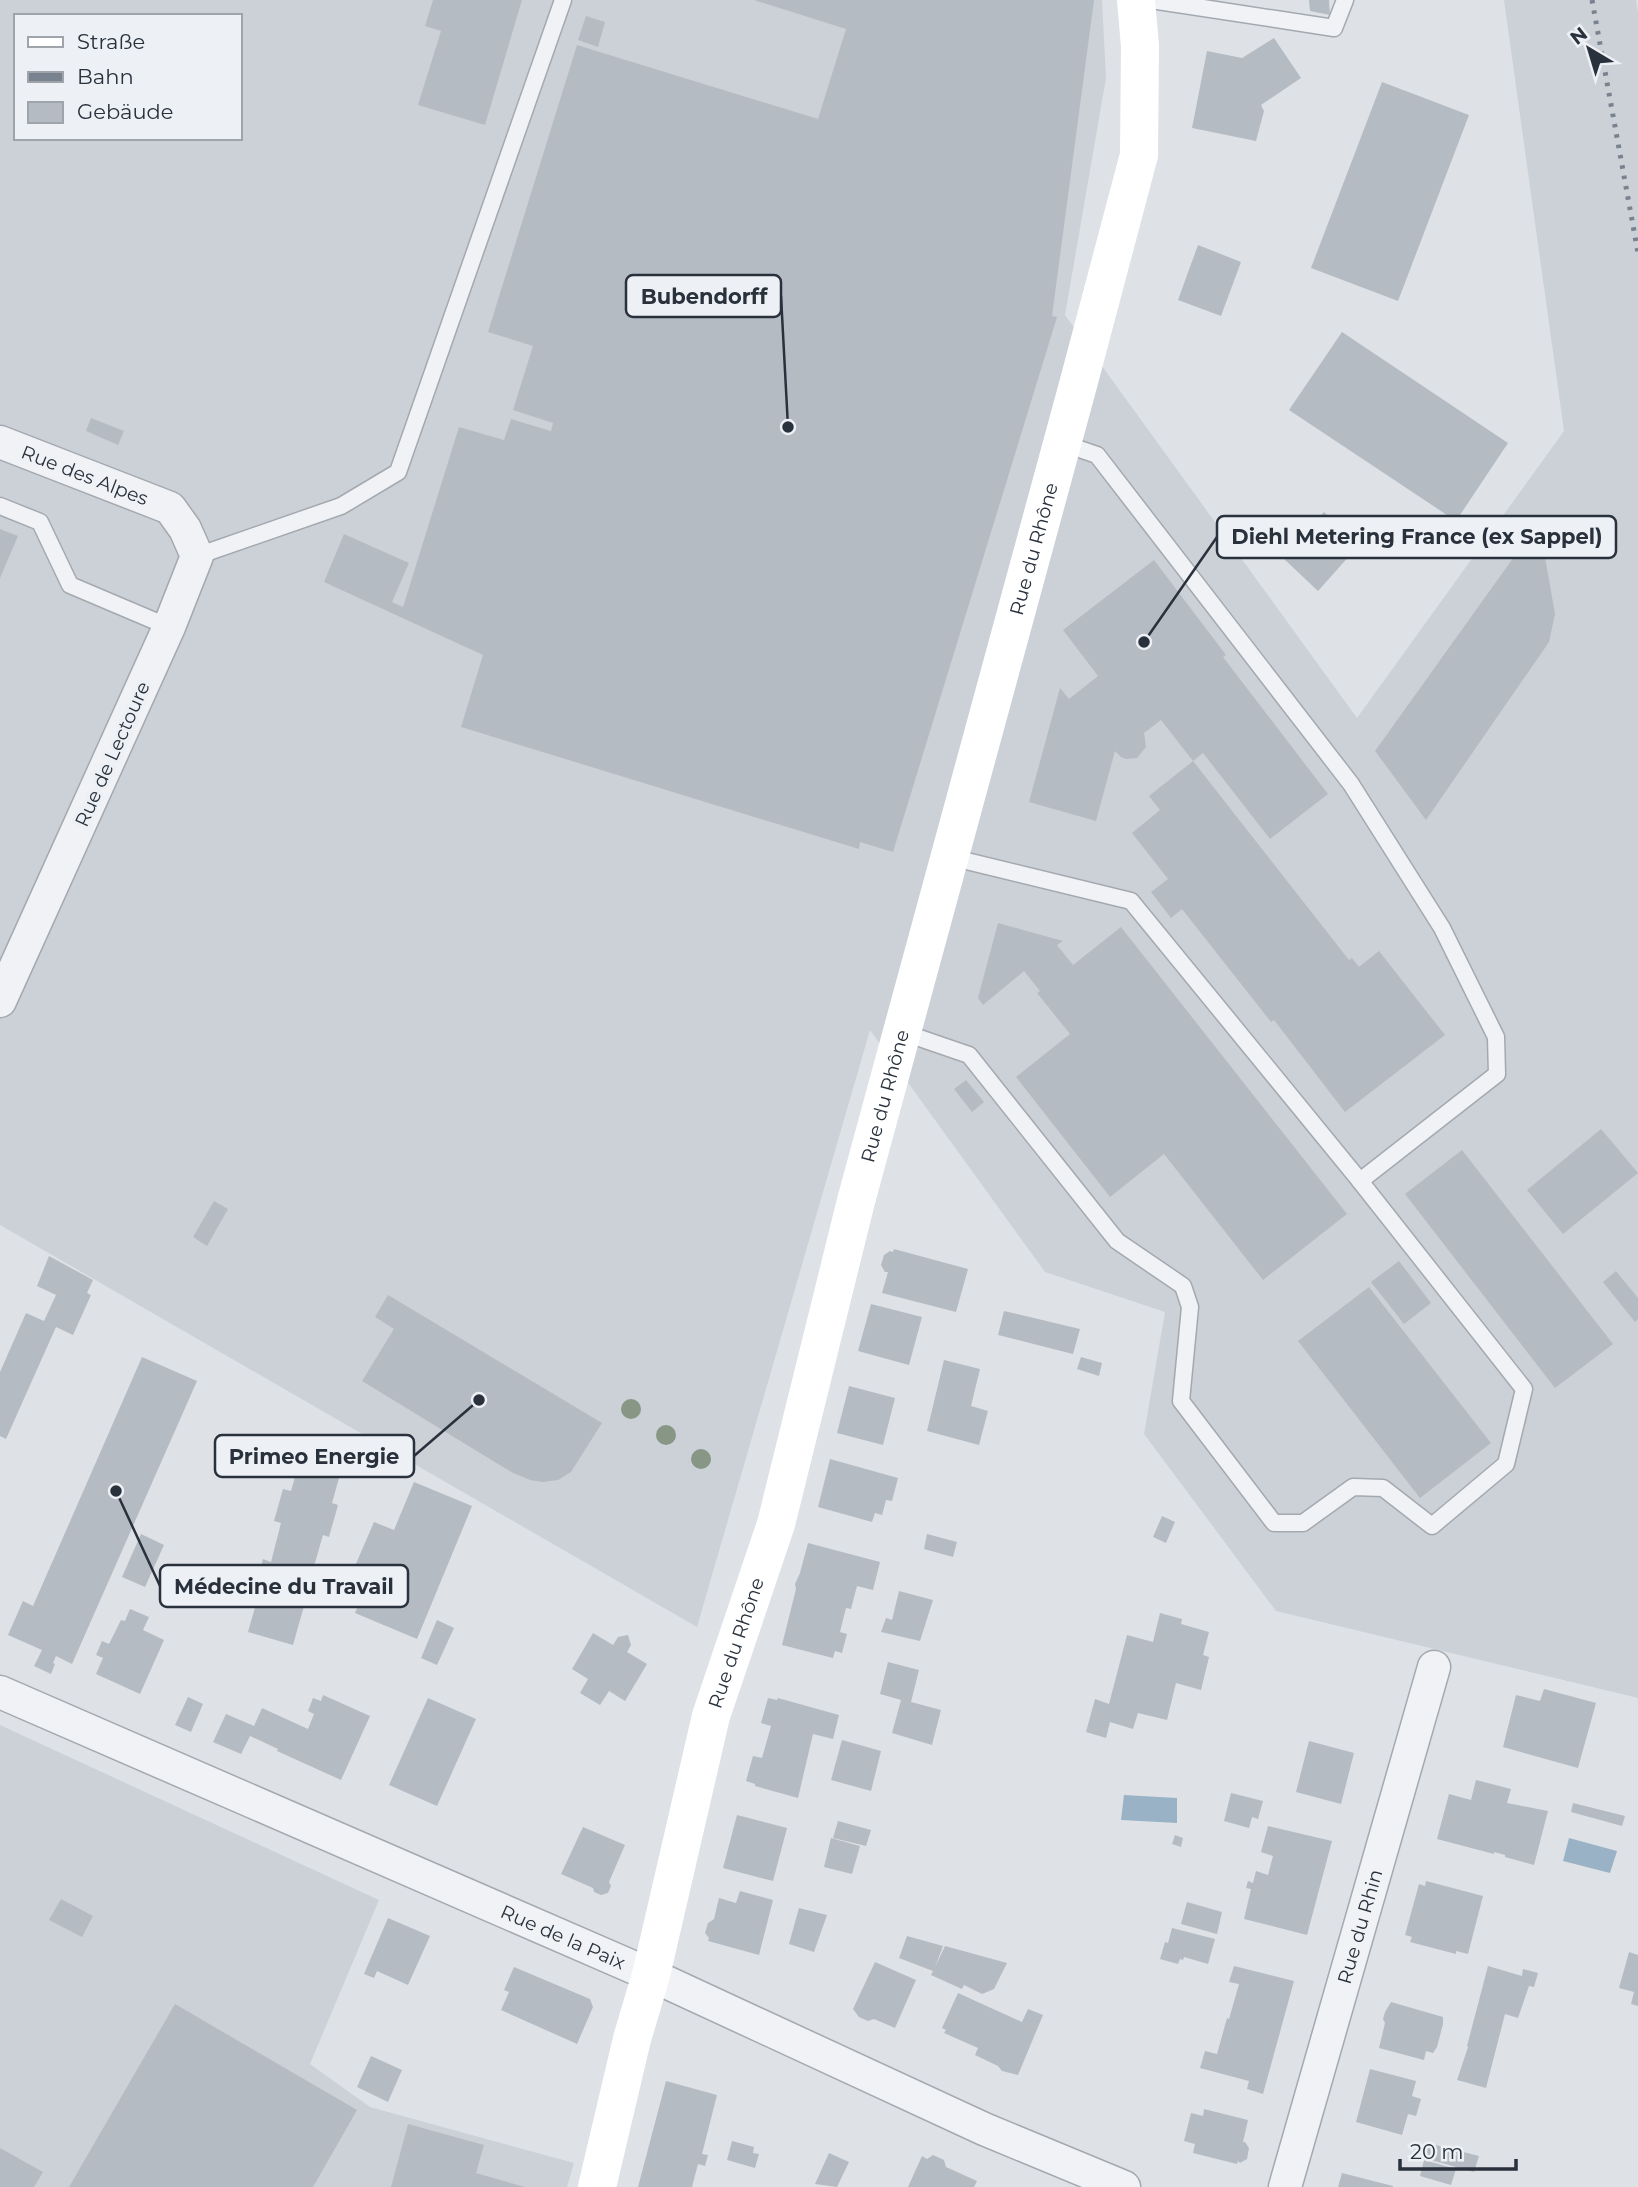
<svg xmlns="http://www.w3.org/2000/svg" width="1638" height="2187" viewBox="0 0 1638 2187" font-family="Montserrat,sans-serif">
<rect width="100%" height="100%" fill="#dee2e6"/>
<g fill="#ccd1d8" fill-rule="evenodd">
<path d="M0,0h1102l4,78 -41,237 292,403 207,-287 -60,-431h132l2,13v1685l-362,-87 -132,-177 21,-122 -120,-40 -175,-242 -173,597 -697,-402zM16,16h224v122h-224z"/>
<path d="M0,1725l379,175 -69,164 60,43 204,56 -7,24h-567z"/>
</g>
<g fill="#9ab2c5">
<path d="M1124,1795l53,3v25l-56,-3z"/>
<path d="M1569,1838l48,13 -7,22 -47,-12z"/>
</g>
<g fill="#b5bbc3">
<path d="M433,0h89l-37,125 -67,-20 23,-74 -16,-5z"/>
<path d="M754,0h340l-42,316 5,1 -164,535 -33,-10 -1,7 -398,-122 22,-72 -159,-73 20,-48 65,29 -17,39 11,5 56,-180 45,13 7,-21 40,12 2,-8 -40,-13 20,-64 -45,-14 89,-287 241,74 28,-90z"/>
<path d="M1309,0h20l1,15 -20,-4z"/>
<path d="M586,16l19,6 -7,25 -20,-7z"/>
<path d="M1274,38l27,40 -40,27 3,6 -8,30 -64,-13 15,-77 35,7z"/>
<path d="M1382,82l87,33 -71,186 -87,-33z"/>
<path d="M1198,245l43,17 -20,54 -43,-16z"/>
<path d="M1342,332l166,111 -52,78 -167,-111z"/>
<path d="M91,418l33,13 -6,14 -32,-14z"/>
<path d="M1324,512l35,33 -41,46 -35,-33z"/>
<path d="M0,529l18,7 -18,42z"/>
<path d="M1531,548l14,9 10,57 -6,28 -123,178 -51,-69 141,-197z"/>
<path d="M1154,560l72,95 -3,2 105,137 -58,45 -67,-86 -10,8 156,199 3,-2 7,9 20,-16 66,84 -100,77 -71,-92 -3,2 -89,-113 -11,9 -20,-26 17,-13 -36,-46 28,-23 -11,-14 44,-35 -32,-41 -17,13 2,14 -9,11 -11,1 -5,-2 -6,-6 -19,70 -67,-19 31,-114 9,11 29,-23 -35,-46z"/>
<path d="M998,923l65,18 -6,4 16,20 48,-38 226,287 -84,66 -99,-126 -54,43 -94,-120 54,-43 -33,-41 3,-2 -16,-20 -41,34 -5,-7z"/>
<path d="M966,1080l18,22 -12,10 -18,-23z"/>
<path d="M1601,1129l37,44 -75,61 -36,-44z"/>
<path d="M1462,1150l151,194 -58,44 -150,-194z"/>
<path d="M214,1201l14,8 -21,37 -14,-9z"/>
<path d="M894,1249l74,20 -12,43 -74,-19 6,-21h-3l-4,-7 3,-10 6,-4 3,1z"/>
<path d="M49,1256l44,24 -6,13 4,2 -18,40 -17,-8 -50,112 -6,-3v-64l26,-59 18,8 12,-26 -19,-9z"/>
<path d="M1399,1261l32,42 -27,21 -33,-42z"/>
<path d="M1616,1271l22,27v21l-3,3 -32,-40z"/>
<path d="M1369,1287l122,156 -71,55 -122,-157z"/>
<path d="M388,1295l214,128 -31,49 -13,8 -15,2 -13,-2 -17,-7 -151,-92 32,-52 -19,-12z"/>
<path d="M871,1304l51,13 -13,48 -51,-14z"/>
<path d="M1004,1311l76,18 -7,25 -75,-19z"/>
<path d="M142,1357l55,24 -125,283 -16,-8 -3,7 2,1 -4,10 -17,-8 8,-16 -34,-15 15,-34 10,5z"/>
<path d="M1081,1357l21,6 -3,13 -22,-7z"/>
<path d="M944,1360l36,9 -9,37 17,5 -9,34 -52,-14z"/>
<path d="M849,1386l46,12 -12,47 -46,-12z"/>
<path d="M302,1452l41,12 -11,39 6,2 -9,32 -6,-2 -11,38 7,3 -9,31 -6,-1 -11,39 -45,-13 11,-39 -5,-1 9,-33 8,3 10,-39 -7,-2 9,-32 8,2z"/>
<path d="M830,1459l68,19 -6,23 -6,-1 -4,15 -7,-2 -3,9 -54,-15z"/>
<path d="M414,1482l58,24 -55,133 -62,-26 11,-26 -17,-7 25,-58 20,8z"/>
<path d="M1162,1516l13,6 -9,21 -13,-6z"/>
<path d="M141,1534l23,11 -19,42 -23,-10z"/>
<path d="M927,1534l30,8 -4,15 -29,-8z"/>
<path d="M808,1543l72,19 -7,28 -16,-4 -6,23 -5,-1 -6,24 7,2 -5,19 -7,-2 -2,7 -51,-13 14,-56 -1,-5 5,-11z"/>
<path d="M899,1591l34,9 -13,41 -39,-9 5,-14 6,2z"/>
<path d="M130,1609l19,8 -6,13 21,10 -24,54 -44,-20 7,-16 -7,-3 6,-14 7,3 12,-24 4,1z"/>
<path d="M1160,1613l22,6 -1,5 28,8 -6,23 6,2 -8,33 -25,-7 -9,37 -29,-7 -5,16 -23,-7 -4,16 -20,-6 9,-33 14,5 18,-69 26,7z"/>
<path d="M437,1620l17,8 -17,37 -16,-7z"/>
<path d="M593,1633l20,12 5,-8 10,-2 3,10 -4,7 20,12 -22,37 -16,-10 -9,14 -20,-12 8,-14 -16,-10z"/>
<path d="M888,1662l31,8 -8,32 30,8 -9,35 -40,-12 9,-33 -21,-6z"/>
<path d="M1544,1689l52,14 -18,65 -75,-21 13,-52 24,6z"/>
<path d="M323,1695l47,21 -29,64 -64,-29 1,-2 -28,-13 -9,18 -28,-12 13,-28 28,12 8,-18 46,21 6,-15 -6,-3 5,-13 8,3z"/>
<path d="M188,1697l15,7 -12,28 -16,-7z"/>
<path d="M428,1698l48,21 -39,87 -48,-21z"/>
<path d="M768,1698l9,2 1,-2 61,17 -6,24 -20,-5 -15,64 -43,-12v-2l-9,-3 7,-25 9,2 9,-32 -10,-3z"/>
<path d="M842,1740l39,11 -10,40 -40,-11z"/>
<path d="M1309,1741l45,12 -13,51 -45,-12z"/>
<path d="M1476,1780l35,9 -4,14 41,8 -14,54 -29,-8v-2l-11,-3v2l-57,-15 12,-45 22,6z"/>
<path d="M1231,1793l32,8 -5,18 -6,-2 -3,11 -25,-7z"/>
<path d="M1573,1803l52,13 -3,10 -51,-14z"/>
<path d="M737,1815l50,13 -14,53 -50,-13z"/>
<path d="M838,1821l33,9 -5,16 -33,-8z"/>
<path d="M1268,1826l64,15 -25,94 -63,-16 7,-30 -5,-1 2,-7 5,2 3,-12 12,4 5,-19 -12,-4z"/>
<path d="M583,1827l42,18 -16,37 2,4 -3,7 -7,2 -7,-3 -1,-4 -32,-14z"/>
<path d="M1175,1835l8,3 -2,9 -9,-3z"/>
<path d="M831,1838l29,8 -8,28 -28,-7z"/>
<path d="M1426,1881l57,15 -15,58 -12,-3v3l-46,-12 2,-5 -7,-2 14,-51 6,2z"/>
<path d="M740,1891l33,9 -14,55 -51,-14 1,-3 -4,-5 3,-10 6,-4 5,-21 17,5z"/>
<path d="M61,1899l32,17 -11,21 -33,-17z"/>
<path d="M1187,1902l35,10 -5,22 -36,-10z"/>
<path d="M799,1908l28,7 -13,37 -25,-8z"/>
<path d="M388,1918l42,18 -22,49 -31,-14 -3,7 -10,-4z"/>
<path d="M1172,1928l43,11 -7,25 -24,-7 -1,3 -3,-1 -2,5 -18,-5 5,-17 3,1z"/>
<path d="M907,1936l36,10 -8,21 10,-21 62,17 -13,26 -12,5 -18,-9 -2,4 -31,-14 2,-4 -34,-13z"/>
<path d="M1629,1952l9,3v51l-7,-2 3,-12 -15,-4z"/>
<path d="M875,1962l41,18 -21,48 -21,-9 -6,2 -9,-4 -6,-8z"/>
<path d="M1234,1966l60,15 -31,113 -16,-5 2,-8 -49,-13 5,-17 12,3 10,-36 2,1 10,-35 -10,-2z"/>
<path d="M1488,1966l34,10 1,-7 15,4 -4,14 -5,-1 -11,32 -13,-4 -19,74 -29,-8 11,-33 -1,-1z"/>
<path d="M514,1967l76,32 3,8 -16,37 -76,-34 8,-18 -5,-2z"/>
<path d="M958,1993l64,29 6,-13 15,6 -25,60 -16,-4 -4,-5 -23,-11 3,-7 -34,-15 2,-3 -4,-2z"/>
<path d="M1391,2002l52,15v7l-6,23 -4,6 -7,-2 -2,9 -45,-12 6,-25 -2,-4 2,-7z"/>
<path d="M175,2004l182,106 -44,77h-244z"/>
<path d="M371,2056l31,14 -14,32 -31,-15z"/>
<path d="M1370,2069l46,12 -4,15 9,3 -5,17 -8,-2 -6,21 -46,-13z"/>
<path d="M666,2081l51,14 -15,59 6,1 -3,11 -7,-2 -6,23h-54z"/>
<path d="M1204,2109l44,11 -5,22h2l4,6 -2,11 -7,4 -2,-2 -1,3 -44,-11 2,-9 -11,-3 7,-28 12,3z"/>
<path d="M408,2124l76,21 -8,28 49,14h-134z"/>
<path d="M732,2141l22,6 -1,6 6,1 -4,14 -28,-8z"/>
<path d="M1428,2143l51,13 -5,16 -50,-14z"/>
<path d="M0,2148l43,24 -9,15h-34z"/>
<path d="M829,2153l20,9 -12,25 -22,-3z"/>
<path d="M933,2155l11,5 2,7 31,14 -3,6h-66l14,-31 5,3z"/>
<path d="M1424,2160l32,9 -5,16 -31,-9z"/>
<path d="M1342,2173l51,13v1h-55z"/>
</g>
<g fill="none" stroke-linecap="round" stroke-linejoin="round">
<g stroke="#a4a9b0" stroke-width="19">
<g id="lane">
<path d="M1151,0l183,28 11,-28"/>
<path d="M0,506l40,16 30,63 99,42"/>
<path d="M197,556l144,-50 57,-34 165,-472"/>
<path d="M950,857l181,44 229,280 137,-107 -1,-37 -54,-109 -91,-144 -254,-329 -35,-12"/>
<path d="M902,1032l67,23 148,186 66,45 7,21 -9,94 93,122h29l50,-36 30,1 49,38 74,-62 18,-75 -164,-208"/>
</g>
</g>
<g stroke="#a4a9b0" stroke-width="35">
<g id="street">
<path id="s1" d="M0,442l170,66 15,21 12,27 -28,71 -169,374"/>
<path id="s2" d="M0,1692l651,283 333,154 140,58"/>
<path id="s3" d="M1285,2187l149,-520"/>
</g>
</g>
<use href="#lane" stroke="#f0f2f5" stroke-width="16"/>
<use href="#street" stroke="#f0f2f5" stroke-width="32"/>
<path stroke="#fff" stroke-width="38" id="s4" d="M597,2187l35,-148 19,-64 60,-259 65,-192 80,-323 222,-816 61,-230 1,-109 -4,-46"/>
<path stroke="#78838f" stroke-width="5" stroke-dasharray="3.5 7" stroke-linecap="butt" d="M1592,0l46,253"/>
</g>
<g fill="#879685">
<circle cx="631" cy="1409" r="10"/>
<circle cx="666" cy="1435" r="10"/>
<circle cx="701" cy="1459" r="10"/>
</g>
<g text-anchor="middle" stroke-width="7" stroke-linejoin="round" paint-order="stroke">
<g font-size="19" fill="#28313c" stroke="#edf0f4">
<text dy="7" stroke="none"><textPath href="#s1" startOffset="91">Rue des Alpes</textPath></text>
<text dy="7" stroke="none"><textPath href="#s4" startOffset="1696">Rue du Rhône</textPath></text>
<text transform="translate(112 754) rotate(-66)" y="7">Rue de Lectoure</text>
<text dy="7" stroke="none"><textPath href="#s4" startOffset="1129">Rue du Rhône</textPath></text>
<text dy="7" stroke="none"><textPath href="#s4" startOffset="562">Rue du Rhône</textPath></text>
<text dy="7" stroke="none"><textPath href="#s3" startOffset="271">Rue du Rhin</textPath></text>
<text dy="7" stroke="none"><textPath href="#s2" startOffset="614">Rue de la Paix</textPath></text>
</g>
</g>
<path fill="none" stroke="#28313c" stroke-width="2.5" d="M788 427L781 296M1144 642L1217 537M479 1400L414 1456M116 1491L160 1586"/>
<g fill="#28313c" stroke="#edf0f4" stroke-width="2.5">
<circle cx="788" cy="427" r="7"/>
<circle cx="1144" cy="642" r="7"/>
<circle cx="479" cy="1400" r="7"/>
<circle cx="116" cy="1491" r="7"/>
</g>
<g fill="#edf0f4" stroke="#28313c" stroke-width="2.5">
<rect x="626" y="275" width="155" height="42" rx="7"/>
<rect x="1217" y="516" width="399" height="42" rx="7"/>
<rect x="215" y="1435" width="199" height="42" rx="7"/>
<rect x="160" y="1565" width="248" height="42" rx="7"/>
</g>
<g font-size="21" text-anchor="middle" font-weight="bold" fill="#28313c">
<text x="704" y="304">Bubendorff</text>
<text x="1417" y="544">Diehl Metering France (ex Sappel)</text>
<text x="314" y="1464">Primeo Energie</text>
<text x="284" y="1594">Médecine du Travail</text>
</g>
<rect x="14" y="14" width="228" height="126" fill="#edf0f4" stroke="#9ea4aa" stroke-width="2"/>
<rect x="28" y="37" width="35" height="10" fill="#ffffff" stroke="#9ea4aa" stroke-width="2"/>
<text x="77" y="49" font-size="21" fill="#28313c">Straße</text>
<rect x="28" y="72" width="35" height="10" fill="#78838f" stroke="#9ea4aa" stroke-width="2"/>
<text x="77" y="84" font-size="21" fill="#28313c">Bahn</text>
<rect x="28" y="102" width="35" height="21" fill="#b5bbc3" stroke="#9ea4aa" stroke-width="2"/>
<text x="77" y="119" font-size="21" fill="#28313c">Gebäude</text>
<g transform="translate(1589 49) rotate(322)" stroke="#edf0f4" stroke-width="5" paint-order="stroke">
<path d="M0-5L12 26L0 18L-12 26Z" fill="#28313c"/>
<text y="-10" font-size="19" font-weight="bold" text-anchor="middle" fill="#28313c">N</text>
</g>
<path d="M1400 2159v10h116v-10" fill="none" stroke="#28313c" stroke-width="3.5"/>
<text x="1410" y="2159" font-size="21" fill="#28313c" stroke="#edf0f4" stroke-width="5" paint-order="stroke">20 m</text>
</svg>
